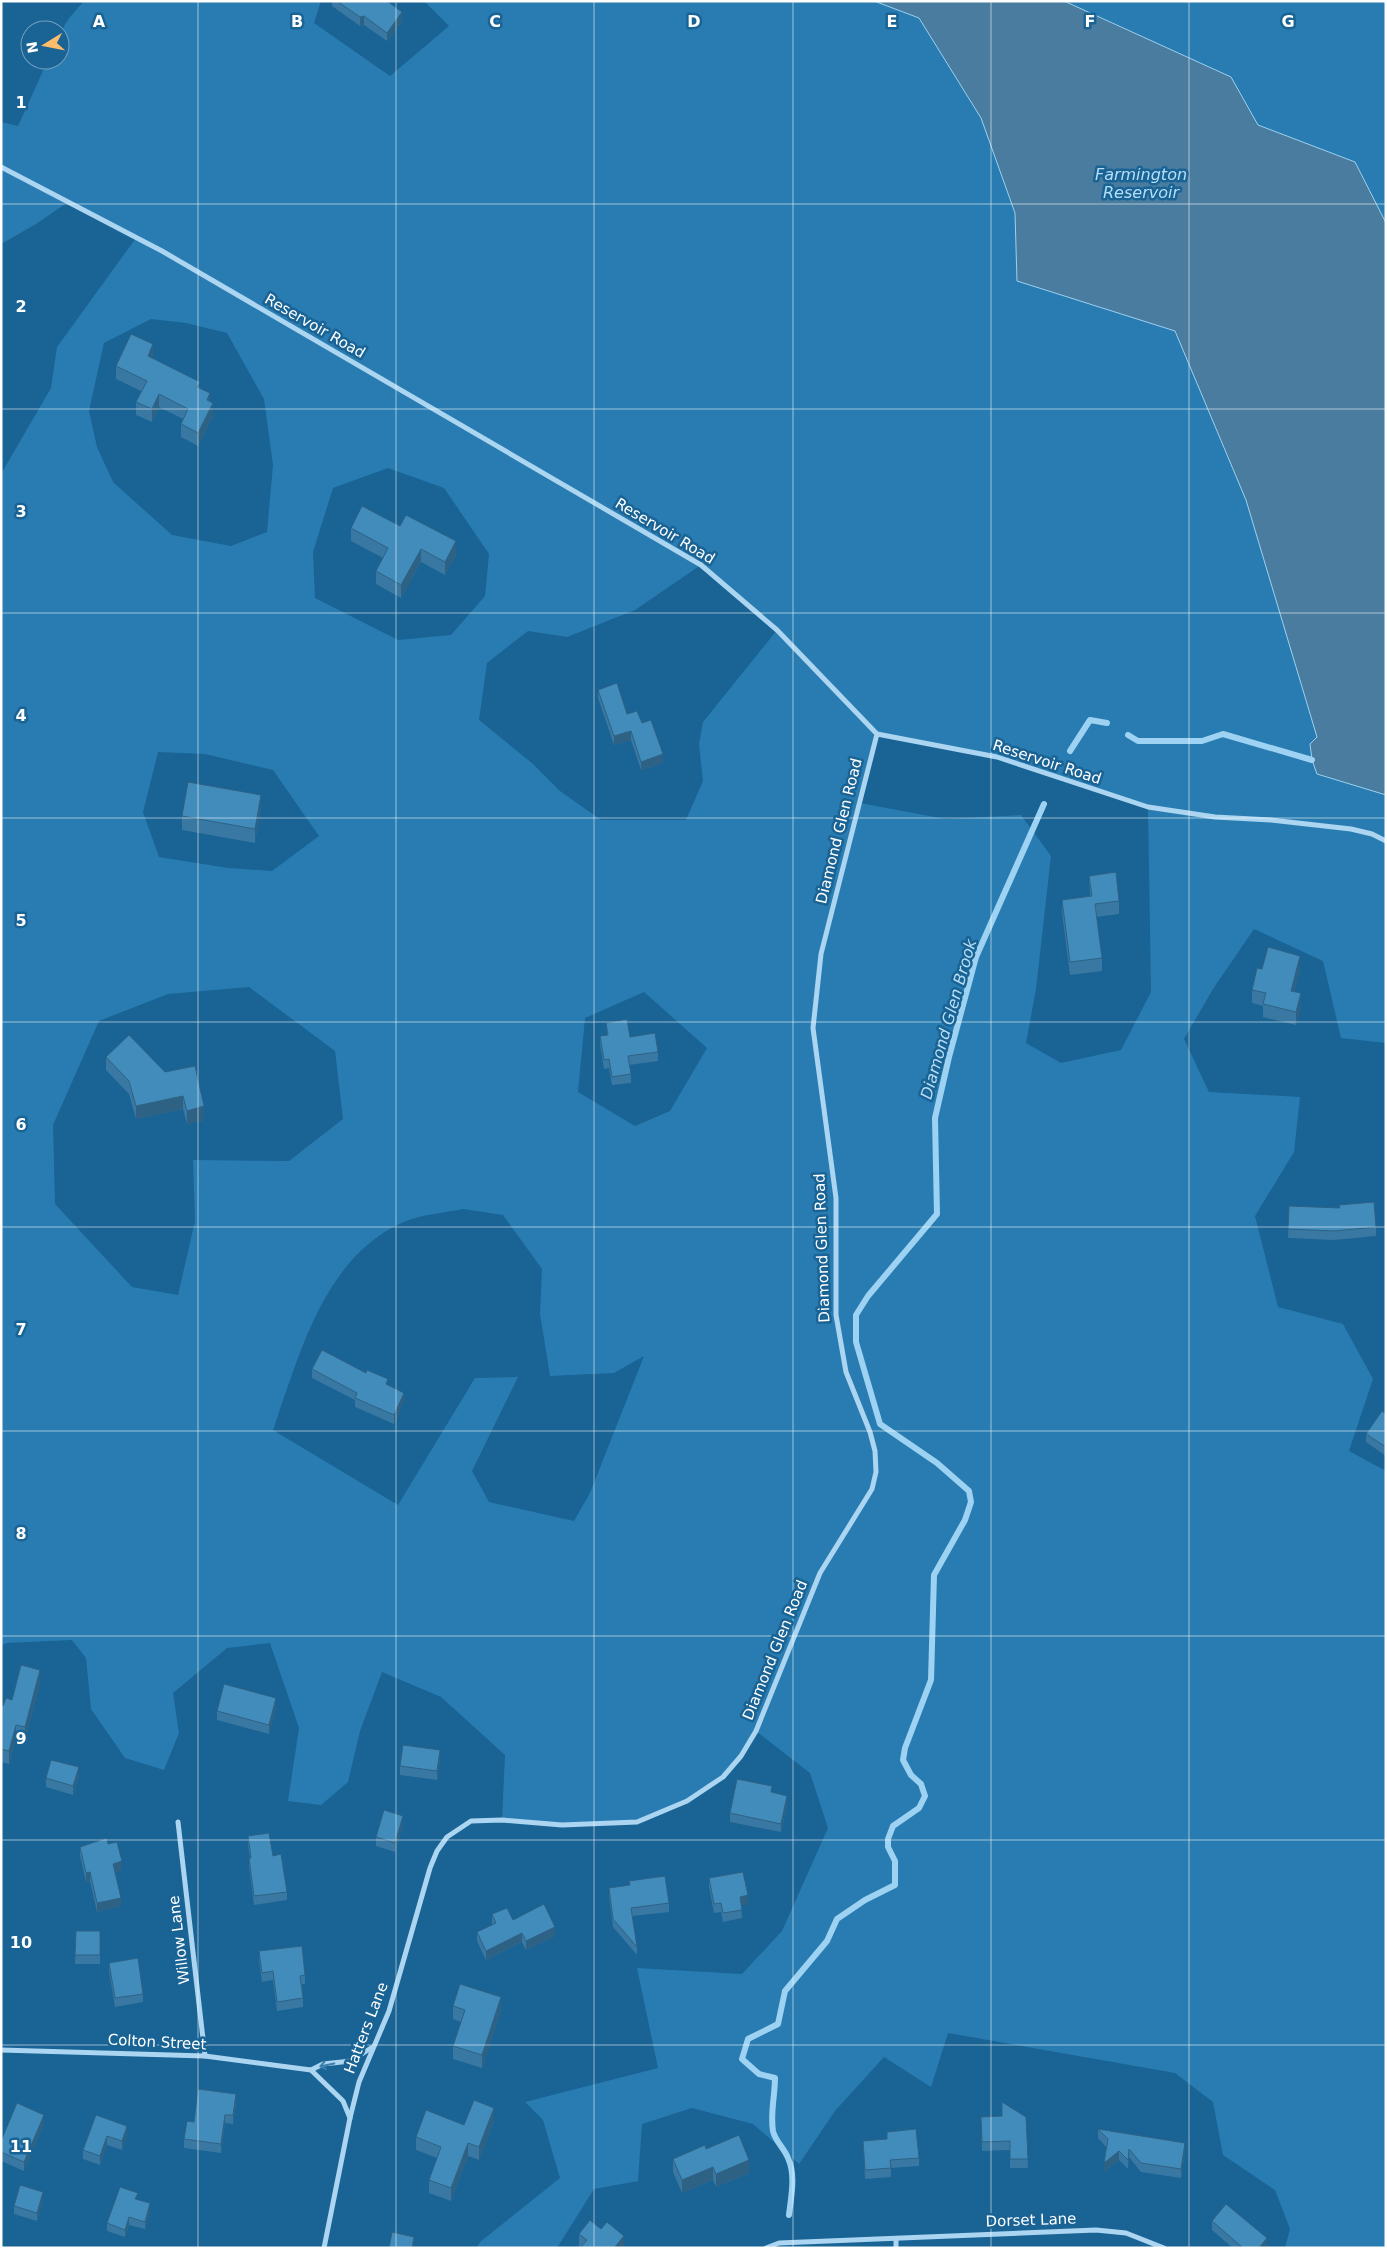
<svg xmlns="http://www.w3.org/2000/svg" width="1387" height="2249" viewBox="0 0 1387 2249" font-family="'DejaVu Sans',sans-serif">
<rect width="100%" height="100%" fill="#196395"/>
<g fill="#297cb1" fill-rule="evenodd">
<path d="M84,1h237l-7,22 76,53 59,-50 -25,-25h450l45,17 62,100 34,95 2,68 158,50 71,169 71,237 -7,7 7,30 69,21v248l-45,-5 -18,-77 -69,-32 -41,60 -29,50 25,53 91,5 -6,55 -39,64 23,91 65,17 30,55 -24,72 37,20v777h-101l5,-19 -15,-39 -52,-35 -10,-53 -38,-29 -227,-40 -17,54 -47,-30 -49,54 -36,53 -46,-40 -61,-16 -50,16 -4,57 -44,8 -37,59h-80l3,-6 80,-64 -17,-58 -18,-18 133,-34 -21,-100 105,6 40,-43 46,-103 -18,-55 -54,-42 -33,46 -36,24 -50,21 -75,3 -60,-5 3,-65 -64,-58 -59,-25 -22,59 -12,51 -27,23 -33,-4 11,-73 -29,-85 -43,5 -54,45 6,40 -15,37 -39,-12 -34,-49 -5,-51 -14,-18 -66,3 -5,3v-1172l50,-86 6,-41 79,-109 -68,-36 -32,22 -35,20v-122l17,4 30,-66h12c0,-34 2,-34 24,-59zM151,319l35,4 41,10 37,66 9,66 -6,67 -36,14 -59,-11 -59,-53 -16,-35 -8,-36 15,-68zM388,468l56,20 45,66 -4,42 -34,39 -53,5 -83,-42 -2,-46 20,-64zM701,565l76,65 -74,92 -4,22 4,37 -17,39h-85l-41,-29 -27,-27 -54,-44 8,-57 41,-32 39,6 68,-27zM876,734l121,23 151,50 3,185 -30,58 -60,13 -35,-20 10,-54 15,-133 -30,-41 -76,4 -85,-16zM158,752l47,2 68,16 46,66 -47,35 -44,-3 -69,-11 -16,-45zM249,987l86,64 8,68 -54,42 -96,-1 2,61 -17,74 -46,-8 -77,-83 -2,-79 46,-104 69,-27zM644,992l63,56 -37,63 -35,15 -57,-34 7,-74zM463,1209l40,6 39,54 -2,45 10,62 64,-3 30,-17 -54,137 -16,28 -85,-19 -17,-31 46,-94 -43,1 -77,127 -125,-75c27,-76 51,-175 133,-209 17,-7 39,-8 57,-12z"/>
<path d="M1065,1h321v222l-31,-61 -97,-37 -27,-48z"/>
</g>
<path fill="#497c9f" stroke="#9dd2f2" d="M874,1h190l167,76 27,48 97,37 31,61v572l-69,-21 -5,-14 -2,-16 7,-7 -71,-237 -71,-169 -158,-50 -2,-68 -34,-95 -62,-100z"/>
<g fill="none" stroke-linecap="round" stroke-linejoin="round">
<g stroke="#9dd2f2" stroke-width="6">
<path d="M1128,735l10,6h64l21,-7 89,26"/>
<path d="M1070,751l20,-31 17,3"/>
<path d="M789,2215c2,-18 7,-40 -1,-57 -4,-10 -13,-17 -15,-27 -3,-18 2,-35 2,-53l-16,-4 -17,-15 6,-20 30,-15 7,-33 42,-50 10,-22 28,-19 30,-15v-24l-7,-14v-8l5,-13 26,-18 6,-12 -4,-12 -10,-9 -8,-15 2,-12 26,-68 3,-105 31,-55 6,-18 -2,-11 -32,-28 -57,-39 -24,-82v-27l12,-19 69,-82 -2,-96 14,-61 27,-100 68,-153"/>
</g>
<g stroke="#abd5f0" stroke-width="5">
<path d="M1,167l161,84 539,314 76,65 100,104 120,23 151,50 67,10 56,3 80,9 21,5 14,7"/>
<path d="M178,1822l27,234"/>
<path d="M1,2050l204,6 106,14"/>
<path d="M350,2118l-7,-17 -32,-31 12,-6 28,-3 20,-13"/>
<path d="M896,2239v9"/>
<path d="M324,2248l26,-130 9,-36 30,-71 41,-143 7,-17 10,-14 24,-16 31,-1 60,5 75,-3 50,-21 36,-24 18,-21 15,-25 64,-158 52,-84 4,-17 -1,-21 -5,-19 -24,-60 -10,-57v-117l-23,-170 8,-74 56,-220"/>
<path d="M766,2248l13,-5 317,-13 30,3 38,15"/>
</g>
</g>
<g fill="#3978a2">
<path d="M332,1h55l15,20 -15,20 -23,-16 -4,1 -28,-20z"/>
<path d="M153,358l47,30 10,14 3,14 -15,30 -17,-9v-13l2,-5 -24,-12 -7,15 -16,-7v-13l5,-11 -25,-12v-13z"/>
<path d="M351,528l105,27 -11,20 -24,-13 -20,36 -25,-14v-13l7,-13 -32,-17z"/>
<path d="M598,690l29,24 15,9 21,40 -22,7 -10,-30 -17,5 -16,-47z"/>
<path d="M261,808l-6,35 -73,-13v-14z"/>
<path d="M1089,876l30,25v13l-23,3 6,41v13l-32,4 -8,-62v-13l28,-4z"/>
<path d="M1262,969h38l-6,23 7,14 -5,19 -33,-8v-11l-11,-3v-13z"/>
<path d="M606,1023l24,14 28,15v9l-29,4 2,9v9l-19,2 -3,-17 -5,1 -4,-24v-9l7,-1z"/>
<path d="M129,1035l75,85 -17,4 -4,-15 -47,10 -7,-25 -23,-24v-13z"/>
<path d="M1289,1206l87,21v9l-42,4 -46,-2z"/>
<path d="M312,1369l92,32 -10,23 -39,-17v-7l-43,-22z"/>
<path d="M1386,1414v42l-20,-14v-8z"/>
<path d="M40,1683l-15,57 -9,-2 -7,26 -8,-2v-56h2l9,-6z"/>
<path d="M276,1707l-7,27 -52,-14v-9z"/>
<path d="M440,1759l-3,21 -37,-5v-9z"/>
<path d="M79,1776l-6,19 -27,-8v-9z"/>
<path d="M772,1793l15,12 -6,27 -51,-10v-9z"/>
<path d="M403,1825l-8,27 -19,-6v-9z"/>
<path d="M248,1836l25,20 14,36v8l-33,5 -5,-38v-9h1l-2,-13z"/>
<path d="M108,1844l14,26 -7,2 6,34 -24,6 -7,-31 -4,1 -6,-26v-9z"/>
<path d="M709,1878l39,26 -7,1 1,13 -19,4 -2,-10 -7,1 -5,-26z"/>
<path d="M629,1881l40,22v9l-37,4 5,31v8l-24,-28 -4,-31v-8l20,-3z"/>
<path d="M492,1914l21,6 42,16 -29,14 -4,-8 -36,18 -9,-19v-9l15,-7z"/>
<path d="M76,1931h24v33h-25z"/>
<path d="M259,1951l46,24v9h-3l1,14v9l-26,4 -4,-31 -11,2 -3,-22z"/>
<path d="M109,1963l34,31v8l-28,5 -6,-36z"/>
<path d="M453,2006l48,4 -19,58 -29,-9v-13l8,-24 -8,-3z"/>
<path d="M236,2103l-3,21 -8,-1 -4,30 -37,-5v-9l10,-17z"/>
<path d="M96,2115l31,19 -5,16 -15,-5 -7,20 -17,-6v-9z"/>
<path d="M981,2117h45l2,51h-18v-18l-28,1z"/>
<path d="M494,2121l-15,39 -11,-4 -17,45 -22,-8v-13l8,-22 -21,-8v-13l48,-12z"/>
<path d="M44,2124l-20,47 -23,-10v-20z"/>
<path d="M1098,2129l87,23 -4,26 -40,-6 -12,-15 -1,12 -9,-9 -15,12 2,-25 -8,-9z"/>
<path d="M887,2132l32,26v8l-28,2v9l-26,2 -2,-38 24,-2z"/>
<path d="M706,2149l43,24 -33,14 -3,-7 -31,13 -9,-21v-13z"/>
<path d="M43,2200l-6,21 -23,-7v-8z"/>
<path d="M138,2200l12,11 -5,18 -16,-4 -4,12 -18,-6v-8z"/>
<path d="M1212,2221l55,26 -34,1 -21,-18z"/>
<path d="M579,2234l45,14h-44l-1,-1z"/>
</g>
<g fill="#2e6284">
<path d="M402,12v9l-15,20v-8z"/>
<path d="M364,16v9l-4,1v-9z"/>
<path d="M153,344v14l-5,11v-13z"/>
<path d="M210,393v13l-3,-6z"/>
<path d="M159,394v13l-7,15v-13z"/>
<path d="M213,403v13l-15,30v-13z"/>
<path d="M456,541v14l-11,20v-13z"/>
<path d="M421,549v13l-20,36v-13z"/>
<path d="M631,731v9l-17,5v-9z"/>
<path d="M663,754v9l-22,7v-8z"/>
<path d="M261,795v13l-6,35v-14z"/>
<path d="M1300,956v13l-9,35v-13z"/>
<path d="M1301,993v13l-5,19v-13z"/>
<path d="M183,1096v13l-47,10v-13z"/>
<path d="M204,1106v14l-17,4v-13z"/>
<path d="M404,1393v8l-10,23v-9z"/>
<path d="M40,1670v13l-15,57v-13z"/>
<path d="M276,1698v9l-7,27v-9z"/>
<path d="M16,1725v13l-7,26v-13z"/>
<path d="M440,1750v9l-3,21v-9z"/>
<path d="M79,1767v9l-6,19v-9z"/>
<path d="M787,1796v9l-6,27v-8z"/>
<path d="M403,1816v9l-8,27v-9z"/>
<path d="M122,1861v9l-9,3v-9z"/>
<path d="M90,1872v9l-4,1v-9z"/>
<path d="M748,1895v9l-8,2v-9z"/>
<path d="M121,1898v8l-24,6v-9z"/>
<path d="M555,1927v9l-29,14v-9z"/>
<path d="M522,1933v9l-36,18v-9z"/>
<path d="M501,1997v13l-19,58v-13z"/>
<path d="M236,2094v9l-3,21v-9z"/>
<path d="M494,2108v13l-15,39v-13z"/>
<path d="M44,2115v9l-20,47v-9z"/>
<path d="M225,2115v8l-4,30v-9z"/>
<path d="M127,2126v8l-5,16v-9z"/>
<path d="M107,2136v9l-7,20v-9z"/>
<path d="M468,2143v13l-17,45v-13z"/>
<path d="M1185,2143v9l-4,26v-9z"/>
<path d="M1129,2149v8l-1,12v-9z"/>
<path d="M1119,2151v9l-15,12v-9z"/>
<path d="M749,2160v13l-33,14v-13z"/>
<path d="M713,2167v13l-31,13v-13z"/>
<path d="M43,2192v8l-6,21v-8z"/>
<path d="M150,2203v8l-5,18v-7z"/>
<path d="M129,2217v8l-4,12v-7z"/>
<path d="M624,2236v12h-10z"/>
<path d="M414,2237v11h-2z"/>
<path d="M1267,2238l-1,10h-7z"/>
</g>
<g fill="#428cbc" stroke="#2e6284">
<path d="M337,1h50l15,11 -15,21 -23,-17 -4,1z"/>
<path d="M131,334l22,10 -5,12 52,26 -3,5 13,6 -3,7 6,3 -15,30 -17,-9 7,-15 -29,-15 -7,15 -16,-7 11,-21 -31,-15z"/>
<path d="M362,506l38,20 6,-11 50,26 -11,21 -24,-13 -20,36 -25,-14 12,-23 -37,-20z"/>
<path d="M617,683l10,31 10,-3 5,12 9,-3 12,34 -22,8 -10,-31 -17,5 -16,-46z"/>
<path d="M188,782l73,13 -6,34 -73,-13z"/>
<path d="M1116,872l3,29 -24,3 7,54 -32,4 -8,-62 30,-4 -3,-20z"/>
<path d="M1268,947l32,9 -9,35 10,2 -5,19 -33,-8 3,-11 -14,-3 5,-22 5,1z"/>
<path d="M627,1019l3,18 25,-4 3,19 -30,4 3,18 -19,3 -3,-18 -5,1 -4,-24 8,-1 -2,-12z"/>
<path d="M129,1035l36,37 30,-6 9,40 -17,5 -4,-15 -47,10 -7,-25 -23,-24z"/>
<path d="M1374,1202l2,25 -42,4 -46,-2 1,-23 51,2 -1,-3z"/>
<path d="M322,1350l44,23 1,-3 21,9 -2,5 18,9 -10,22 -39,-17 2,-5 -45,-24z"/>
<path d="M1382,1411l4,3v33l-20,-13z"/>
<path d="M21,1665l19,5 -15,57 -9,-2 -7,26 -8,-2v-43h2l3,-8 6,2z"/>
<path d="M224,1684l52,14 -7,27 -52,-14z"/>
<path d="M403,1745l37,5 -3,21 -37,-5z"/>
<path d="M51,1760l28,7 -6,19 -27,-8z"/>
<path d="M737,1779l35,7 -1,6 16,4 -6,28 -51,-11z"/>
<path d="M384,1810l19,6 -8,27 -19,-6z"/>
<path d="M269,1833l4,23 8,-2 6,38 -33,4 -5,-38h2l-3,-22z"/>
<path d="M107,1838l1,6 9,-2 5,19 -9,3 8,34 -24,5 -7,-31 -4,1 -6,-26z"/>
<path d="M743,1872l5,23 -8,2 2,13 -19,3 -2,-10 -7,1 -5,-26z"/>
<path d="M665,1876l4,27 -38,5 6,39 -24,-28 -4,-31 21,-3 -1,-4z"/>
<path d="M544,1904l11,23 -29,14 -4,-8 -36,18 -9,-19 19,-9 -4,-9 15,-6 6,12z"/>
<path d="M76,1931h24v24h-25z"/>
<path d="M302,1946l3,29 -5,1 3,22 -26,4 -4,-31 -11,2 -3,-22z"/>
<path d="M138,1958l5,36 -28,4 -6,-35z"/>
<path d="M460,1984l41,13 -19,58 -29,-9 12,-36 -12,-4z"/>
<path d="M198,2089l38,5 -3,21h-8l-4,29 -37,-5 3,-18 7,1z"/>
<path d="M474,2100l20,8 -15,39 -11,-4 -17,45 -22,-8 12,-33 -25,-10 10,-27 38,15z"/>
<path d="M1002,2102l24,15 2,42h-18v-18l-28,1 -1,-25 21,-1z"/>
<path d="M17,2103l27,12 -20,47 -23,-10v-11z"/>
<path d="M96,2115l31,11 -5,15 -15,-5 -7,20 -17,-6z"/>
<path d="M916,2129l3,29 -29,2 1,8 -26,2 -2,-29 24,-2v-7z"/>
<path d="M1098,2129l87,14 -4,26 -40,-6 -12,-14 -1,11 -9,-9 -15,12 4,-24z"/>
<path d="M739,2135l10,25 -33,14 -3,-7 -31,13 -9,-21 32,-14 1,4z"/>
<path d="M20,2185l23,7 -6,21 -23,-7z"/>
<path d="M120,2187l18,6 -3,6 15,4 -5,19 -16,-5 -4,13 -18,-7z"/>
<path d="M1226,2204l41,34 -8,10h-16l-31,-27z"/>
<path d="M590,2220l11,9 6,-7 17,14 -10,12h-34l7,-8 -8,-6z"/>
<path d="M392,2232l22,5 -2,11h-23z"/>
</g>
<defs><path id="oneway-shaft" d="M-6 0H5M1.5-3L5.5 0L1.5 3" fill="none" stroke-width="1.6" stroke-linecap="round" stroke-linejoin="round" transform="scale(1.25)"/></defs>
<use stroke="#3e80ac" href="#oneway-shaft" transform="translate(327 2065) rotate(168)"/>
<path fill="none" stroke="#fff" stroke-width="1" stroke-opacity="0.55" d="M198,1v2247M396,1v2247M594,1v2247M793,1v2247M991,1v2247M1189,1v2247M1,204h1385M1,409h1385M1,613h1385M1,818h1385M1,1022h1385M1,1227h1385M1,1431h1385M1,1636h1385M1,1840h1385M1,2045h1385"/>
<g text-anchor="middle" stroke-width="5" stroke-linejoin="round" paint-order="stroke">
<g font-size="15" fill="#fff" stroke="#196395">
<text transform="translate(315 326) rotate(30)" y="5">Reservoir Road</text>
<text transform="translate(665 531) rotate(31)" y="5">Reservoir Road</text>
<text transform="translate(1047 762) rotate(18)" y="5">Reservoir Road</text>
<text transform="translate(839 831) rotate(-76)" y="5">Diamond Glen Road</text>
<text transform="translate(822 1248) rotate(-92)" y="5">Diamond Glen Road</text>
<text transform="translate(775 1650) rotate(-68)" y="5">Diamond Glen Road</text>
<text transform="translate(179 1940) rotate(-97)" y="5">Willow Lane</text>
<text transform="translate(366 2028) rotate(-69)" y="5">Hatters Lane</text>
<text transform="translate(157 2042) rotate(3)" y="5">Colton Street</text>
<text transform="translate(1031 2220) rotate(-2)" y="5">Dorset Lane</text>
</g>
<g font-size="16" font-style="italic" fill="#b7def7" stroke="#196395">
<text x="1141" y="180">Farmington<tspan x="1141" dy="18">Reservoir</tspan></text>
<text transform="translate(948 1019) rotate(-74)" y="6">Diamond Glen Brook</text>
</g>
</g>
<g font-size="16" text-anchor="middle" font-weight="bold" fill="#fff" stroke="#196395" stroke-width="5" stroke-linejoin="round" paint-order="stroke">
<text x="99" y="27">A</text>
<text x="297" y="27">B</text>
<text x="495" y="27">C</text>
<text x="694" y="27">D</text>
<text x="892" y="27">E</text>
<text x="1090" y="27">F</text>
<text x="1288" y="27">G</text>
<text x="21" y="108">1</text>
<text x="21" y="312">2</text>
<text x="21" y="517">3</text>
<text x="21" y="721">4</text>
<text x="21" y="926">5</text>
<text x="21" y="1130">6</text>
<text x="21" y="1335">7</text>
<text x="21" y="1539">8</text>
<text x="21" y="1744">9</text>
<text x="21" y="1948">10</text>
<text x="21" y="2152">11</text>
</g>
<rect width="1387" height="2249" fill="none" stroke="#ffffff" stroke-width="5"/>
<g transform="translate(45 45) rotate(260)"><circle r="24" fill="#196395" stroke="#75a1bf"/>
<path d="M0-4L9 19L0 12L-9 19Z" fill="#ffbc6a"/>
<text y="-8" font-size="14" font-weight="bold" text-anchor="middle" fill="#ffffff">N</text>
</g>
</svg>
